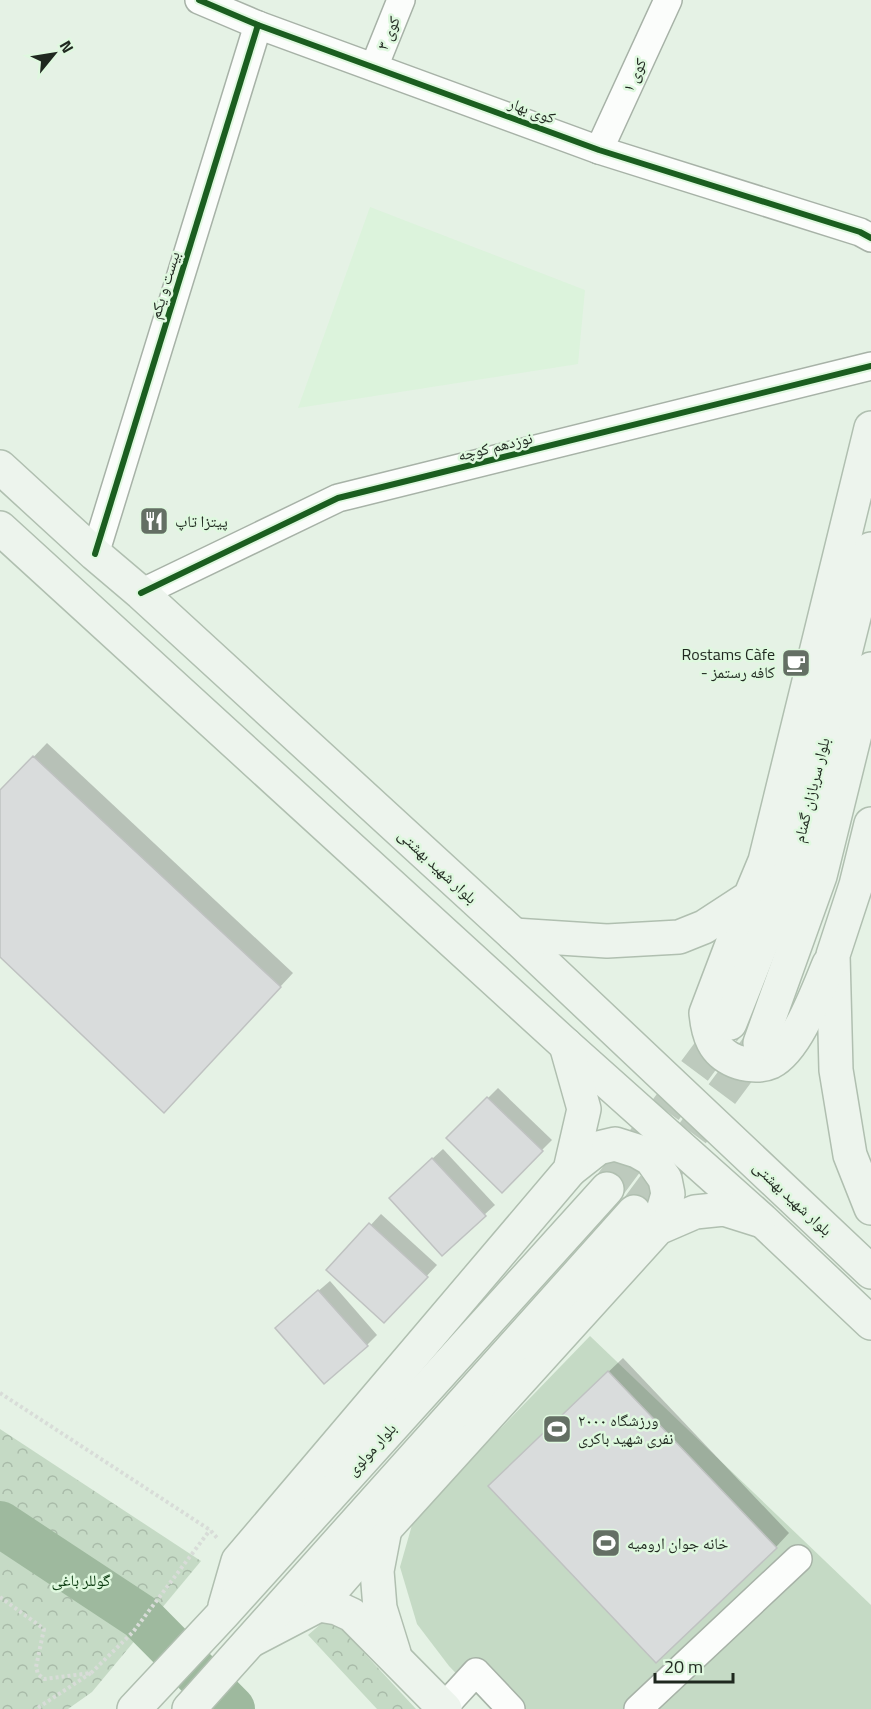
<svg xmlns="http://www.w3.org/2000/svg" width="871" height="1709" viewBox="0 0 871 1709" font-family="'Titillium Web','Noto Naskh Arabic',sans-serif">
<defs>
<pattern id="park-crowns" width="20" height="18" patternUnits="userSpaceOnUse" patternTransform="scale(1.5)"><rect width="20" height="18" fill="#c5dac5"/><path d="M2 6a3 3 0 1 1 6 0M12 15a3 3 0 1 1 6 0" fill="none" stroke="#a9bba9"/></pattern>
</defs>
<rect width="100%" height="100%" fill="#e5f2e5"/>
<path fill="#dcf3dc" d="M370,207l215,83 -7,74 -280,44z"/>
<path fill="#c5dac5" d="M590,1336l281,269v104h-381l-41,-43 -32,-42 -17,-57 14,-49z"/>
<g fill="url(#park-crowns)">
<path d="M0,1429l201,132 -109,131 -24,17h-68z"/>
<path d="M330,1616l86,93h-39l-69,-74z"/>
</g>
<g fill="#0003">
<path d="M47,743l246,230 -116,125 -177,-143v-163z"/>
<path d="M498,1088l54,52 -51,51 -53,-53z"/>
<path d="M443,1149l52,56 -11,10 -83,-28z"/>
<path d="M381,1214l56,51 -43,46 -65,-41z"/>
<path d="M330,1281l47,54 -10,10 -79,-28z"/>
<path d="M623,1358l166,175 -13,14 -273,-75z"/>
</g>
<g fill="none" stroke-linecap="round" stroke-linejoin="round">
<path stroke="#9eb99e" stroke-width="46" d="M0,1524l141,93 91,92"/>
</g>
<g fill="#d9dcdc" stroke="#bfc2c1" stroke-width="1.5">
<path d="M33,756l248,231 -117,126 -164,-156v-167z"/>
<path d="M487,1097l56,54 -41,42 -56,-55z"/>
<path d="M432,1158l54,58 -44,40 -53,-58z"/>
<path d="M369,1223l59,54 -44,46 -58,-53z"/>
<path d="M318,1290l50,56 -44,38 -49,-56z"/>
<path d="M608,1371l169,177 -121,115 -168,-177z"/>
</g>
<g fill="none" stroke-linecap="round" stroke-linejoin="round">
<g stroke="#bdcabd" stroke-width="33" stroke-dasharray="33 16" stroke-linecap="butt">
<path d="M607,1189l123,-166"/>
<path d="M634,1212l126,-169"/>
</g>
<g stroke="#a7b2a7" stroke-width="30">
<g id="minor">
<path d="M199,0l59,25 341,125 261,82 11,6"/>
<path d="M374,67l27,-67"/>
<path d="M599,150l69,-150"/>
<path d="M95,554l163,-529"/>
<path d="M141,593l197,-95 533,-132"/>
<path d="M443,1708l33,-36 35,37"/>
<path d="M638,1709l160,-150"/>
</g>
</g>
<g stroke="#b0bfb0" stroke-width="36">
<g id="major">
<path d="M0,467l95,87 46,39 373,342 357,337"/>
<path d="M0,528l566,517 196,175 109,103"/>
<path d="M871,824l-15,61 -23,70 3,115 14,85 21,53"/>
<path d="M750,897l-44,116c2,21 7,39 29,48 10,4 25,6 36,1 26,-13 47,-72 58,-98"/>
<path d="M514,935l93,6 72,-4 25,-10 46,-30 15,-36 106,-433"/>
<path d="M730,1023l61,-154 80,-320"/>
<path d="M760,1043l60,-167 51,-207"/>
<path d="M570,1170l28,-22 17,-4 22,7 14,8 14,20 3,15 -10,34"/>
<path d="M385,1529l-8,42 3,37 14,45"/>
<path d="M319,1605l18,3 15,7 93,94"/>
<path d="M225,1606l13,-45 332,-391 14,-61 -18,-64"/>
<path d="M252,1640l67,-35 66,-76 273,-301 37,-16 29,-3 35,11"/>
<path d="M134,1709l89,-95 384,-425"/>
<path d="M189,1709l445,-497"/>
</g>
</g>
<g stroke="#d8dcd8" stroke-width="4" stroke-dasharray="3 3" stroke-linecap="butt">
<path d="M0,1393l210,137 8,9"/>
<path d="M0,1597l44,32 -8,38 2,7 6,5 47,-6 -55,36"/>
<path d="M91,1673l42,-41 77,-102"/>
</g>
<use href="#minor" stroke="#fbfdfb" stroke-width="27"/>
<use href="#major" stroke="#edf4ed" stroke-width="33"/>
<g stroke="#dff8df" stroke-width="10">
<g id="cycleway">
<path d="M199,0l59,25 341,125 261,82 11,6"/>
<path d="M95,554l163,-529"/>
<path d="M141,593l197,-95 533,-132"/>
</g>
</g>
<use href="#cycleway" stroke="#1b5e20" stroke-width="6"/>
</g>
<defs>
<g id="restaurant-square" transform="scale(1.5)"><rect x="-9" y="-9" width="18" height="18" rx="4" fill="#646f64" stroke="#dff8df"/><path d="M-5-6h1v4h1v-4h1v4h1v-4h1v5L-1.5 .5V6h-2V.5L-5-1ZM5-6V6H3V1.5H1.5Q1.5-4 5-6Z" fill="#fff"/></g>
<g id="cafe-square" transform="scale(1.5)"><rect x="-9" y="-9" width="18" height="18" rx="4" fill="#646f64" stroke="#dff8df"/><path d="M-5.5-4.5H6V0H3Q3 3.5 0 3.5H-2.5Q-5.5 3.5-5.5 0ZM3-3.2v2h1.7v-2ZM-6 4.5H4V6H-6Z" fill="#fff"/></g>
<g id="stadium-square" transform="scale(1.5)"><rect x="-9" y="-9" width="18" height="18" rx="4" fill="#646f64" stroke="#dff8df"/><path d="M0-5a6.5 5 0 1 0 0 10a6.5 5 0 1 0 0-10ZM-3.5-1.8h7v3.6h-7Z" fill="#fff"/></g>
</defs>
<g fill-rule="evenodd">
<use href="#restaurant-square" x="154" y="521"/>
<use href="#cafe-square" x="796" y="663"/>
<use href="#stadium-square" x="557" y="1429"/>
<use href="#stadium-square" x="606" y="1543"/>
</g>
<g text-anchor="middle" stroke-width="5" stroke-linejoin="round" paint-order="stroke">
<g font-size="16" fill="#1f281f" stroke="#dff8df">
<text transform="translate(388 33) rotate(-67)" y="6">کوی ۳</text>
<text transform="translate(634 75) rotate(-65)" y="6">کوی ۱</text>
<text transform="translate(532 110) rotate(20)" y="6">کوی بهار</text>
<text transform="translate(164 285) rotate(-73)" y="6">بیست و یکم</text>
<text transform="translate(495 446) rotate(-14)" y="6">نوزدهم کوچه</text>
<text transform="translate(811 790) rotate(-76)" y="6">بلوار سربازان گمنام</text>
<text transform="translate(438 866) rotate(43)" y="6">بلوار شهید بهشتی</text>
<text transform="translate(793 1198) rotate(43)" y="6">بلوار شهید بهشتی</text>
<text transform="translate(371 1449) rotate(-48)" y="6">بلوار مولوی</text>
</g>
<g font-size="16" fill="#1f281f" stroke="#dff8df" text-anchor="start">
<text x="175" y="527">پیتزا تاپ</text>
<text x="775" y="660" text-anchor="end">Rostams Càfe<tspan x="775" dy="18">- کافه رستمز</tspan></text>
<text x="578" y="1426">ورزشگاه ۲۰۰۰<tspan x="578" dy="18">نفری شهید باکری</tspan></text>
<text x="627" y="1549">خانه جوان ارومیه</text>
</g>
<g font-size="16" fill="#0c3c11" stroke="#dff8df">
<text x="81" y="1586">گوللر باغی</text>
</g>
</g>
<g transform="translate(54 54) rotate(60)" stroke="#dff8df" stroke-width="4.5" paint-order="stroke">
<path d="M0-4.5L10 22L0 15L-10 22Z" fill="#1f281f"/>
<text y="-9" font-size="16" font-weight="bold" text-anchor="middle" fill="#1f281f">N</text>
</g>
<path d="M655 1673v9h78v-9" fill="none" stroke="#1f281f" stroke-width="3"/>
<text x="664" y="1673" font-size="18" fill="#1f281f" stroke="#dff8df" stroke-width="4.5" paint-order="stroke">20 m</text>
</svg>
